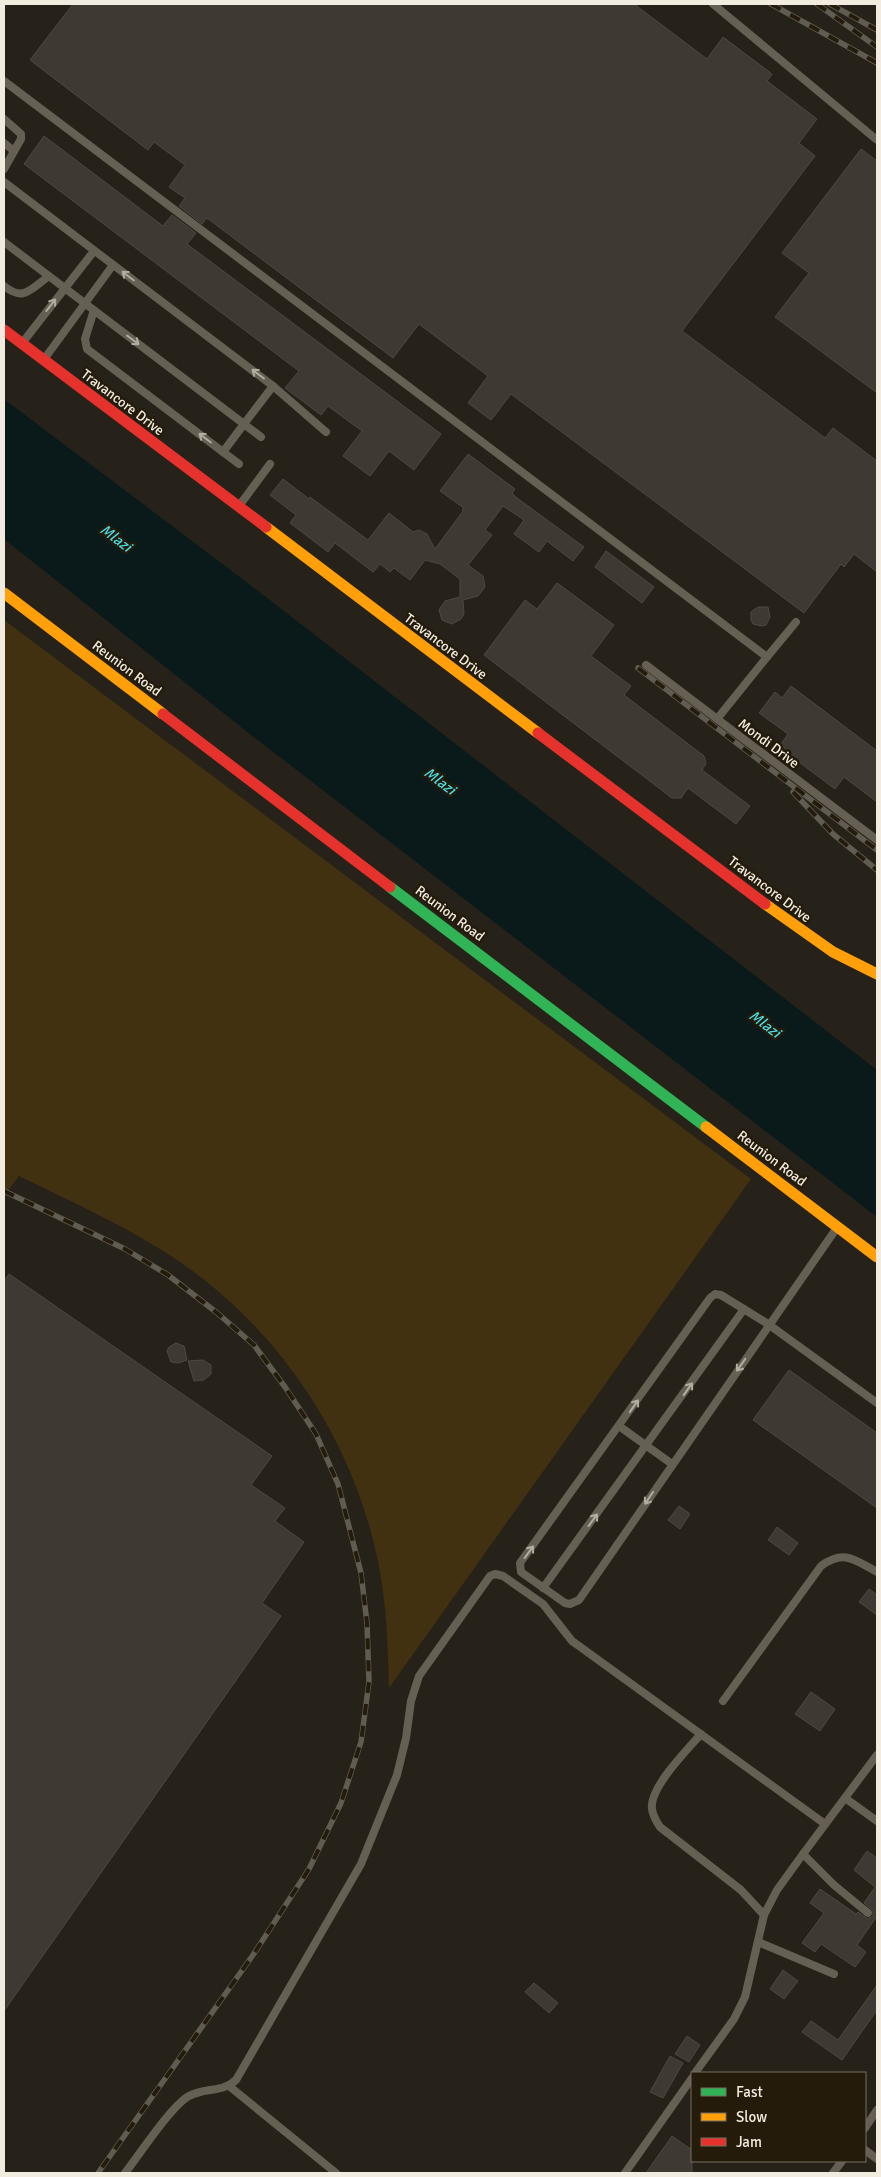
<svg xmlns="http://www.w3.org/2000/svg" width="881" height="2177" viewBox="0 0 881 2177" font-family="Signika,sans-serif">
<rect width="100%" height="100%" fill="#272219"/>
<path fill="#413111" d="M4,620l747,559 -362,509c-1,-37 -2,-73 -8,-110 -22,-134 -105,-258 -221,-329 -45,-28 -94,-50 -141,-73l-15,20z"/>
<path fill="#0a1a1b" d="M4,399l245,185 628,486v147l-631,-486 -242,-192z"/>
<g fill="#3e3a33" stroke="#4d4940">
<path d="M73,4h561l73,55 16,-22 49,37 -5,7 50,38 -18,24 16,13 -133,175 143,107 8,-10 44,33v111l-23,-18 -10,13 -3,-3 -37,49 -293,-219 -20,26 -23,-17 20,-27 -69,-52 -26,34 -186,-140 -5,6 -23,-18 6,-8 -16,-11 16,-22 -31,-23 -6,8 -118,-90z"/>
<path d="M44,136l119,90 9,-11 24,18 -9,11 254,190 -27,36 -25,-19 -19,25 -27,-20 19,-25 -34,-25 -7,9 -36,-27 14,-17 -275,-207z"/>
<path d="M861,149l16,12v232l-102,-76 34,-44 -27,-20z"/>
<path d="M468,454l47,35 -3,4 5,5 67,49 -11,14 -26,-20 -8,11 -25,-18 10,-14 -21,-14 -18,24 7,5 -24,30 15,11 2,11 -7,9 -15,4 1,14 -3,5 -9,5 -10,-4 -3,-10 6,-9 15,-4v-18l-20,-15 -15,-4 -15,20 -16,-12 -4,4 -10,-8 -7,8 -38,-29 -7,9 -38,-29 6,-8 -26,-20 13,-16 26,20 1,-2 58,43 21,-27 24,19 6,-2 8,4 8,15 28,-38 -1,-1 2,-2 -24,-17z"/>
<path d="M606,551l48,36 -12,16 -47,-36z"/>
<path d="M557,583l57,42 -23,31 40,30 -7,9 80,61 2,8 -4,6 48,36 -14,18 -48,-36 -7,10h-9l-188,-143 41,-55 12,9z"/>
<path d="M758,607h10l2,10 -4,8 -4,1 -9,-2 -2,-4v-8z"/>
<path d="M791,686l86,65v51l-33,-25 -9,12 -56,-42 9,-13 -29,-21 16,-21 7,6z"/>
<path d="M9,1274l263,182 -21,29 34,23 -10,13 29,21 -42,61 19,13 -277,395v-730z"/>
<path d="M176,1343l8,3 3,14 -9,3 -7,-1 -4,-11 2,-4z"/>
<path d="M203,1360l8,5v9l-7,6 -10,1 -6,-20z"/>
<path d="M789,1370l88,63v75l-124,-88z"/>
<path d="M679,1506l11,8 -10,15 -12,-9z"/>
<path d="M777,1527l21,16 -9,12 -21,-15z"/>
<path d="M869,1589l8,6v20l-18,-13z"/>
<path d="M811,1692l24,17 -15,22 -25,-17z"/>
<path d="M867,1851l10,7v58l-20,29 9,7 -11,15 -34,-23 -6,8 -13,-9 22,-30 -14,-10 10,-14 36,25 2,-2 10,7 5,-3v-5l-9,-8 11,-16 -21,-17z"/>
<path d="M783,1970l15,11 -14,18 -14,-10z"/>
<path d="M534,1983l24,20 -9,10 -24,-21z"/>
<path d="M877,1985v25l-35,50 -40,-28 9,-11 27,19z"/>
<path d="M687,2036l13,9 -11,17 -14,-8z"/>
<path d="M670,2056l13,7 -20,35 -13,-6z"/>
<path d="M672,2136l20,14v23h-46z"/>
</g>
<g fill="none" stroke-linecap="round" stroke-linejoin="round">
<g stroke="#665f54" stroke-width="8">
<path d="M713,4l164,136"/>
<path d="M4,81l763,576 -50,62"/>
<path d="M4,119l17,15v5l-17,30"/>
<path d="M4,143l10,8"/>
<path d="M4,182l269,204 -29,38 17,13"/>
<path d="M4,242l240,182 -21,28 -136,-103 -2,-10 9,-29"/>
<path d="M4,286c20,16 26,3 44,-9"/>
<path d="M23,342l71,-91"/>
<path d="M45,358l68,-93"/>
<path d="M273,386l53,46"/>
<path d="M223,452l16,12"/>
<path d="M239,506l31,-42"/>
<path d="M767,657l29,-35"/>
<path d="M646,665l231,175"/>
<path d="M836,1229l-257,371 -9,4 -5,-1 -44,-31 -1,-9 190,-265 5,-4 6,1 47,29 109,79"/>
<path d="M619,1426l53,38"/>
<path d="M543,1588l201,-279"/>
<path d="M723,1701l98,-135c23,-17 34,-6 56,6"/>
<path d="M701,1734c-14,16 -52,54 -49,75 1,7 4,12 8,18l81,63 23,25 13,-25 26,-36 74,-99"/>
<path d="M845,1798l32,23"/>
<path d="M803,1854l31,31 34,28"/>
<path d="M758,1942l76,32"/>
<path d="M695,2073l39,-54 11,-22 19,-82"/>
<path d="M229,2086l107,87"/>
<path d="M865,2128l12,-18"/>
<path d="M865,2150l12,9"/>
<path d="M125,2173c15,-19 46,-67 64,-77 16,-9 33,-3 47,-16l125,-216 36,-89 9,-37 5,-37 8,-25 71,-100 5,-2 8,2 40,28 29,37 7,5 246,178"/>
<path d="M625,2173l67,-95"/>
<path d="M833,2173l9,-12"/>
</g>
<path stroke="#30b455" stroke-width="11" d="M390,887l316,240"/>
<g stroke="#ff9f0a" stroke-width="11">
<path d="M266,527l272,206"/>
<path d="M4,593l159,121"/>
<path d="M765,904l68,48 44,22"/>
<path d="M706,1127l171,130"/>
</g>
<g stroke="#e5322d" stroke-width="11">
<path d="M4,330l262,197"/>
<path d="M163,714l227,173"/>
<path d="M538,733l227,171"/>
</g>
<g stroke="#605c52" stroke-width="5.5">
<g id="rail">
<path d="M771,4l106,59"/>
<path d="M817,4l60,43"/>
<path d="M830,4l47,26"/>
<path d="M638,668l239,182"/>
<path d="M793,792l40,42 44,36"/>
<path d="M4,1191l121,58 43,26 48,37 38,33 31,42 31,47 22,50 23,89 6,50 2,59 -8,60 -20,61 -32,66 -56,86 -155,218"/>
</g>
</g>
<use href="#rail" stroke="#241b0a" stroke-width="4" stroke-dasharray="11" stroke-linecap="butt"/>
</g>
<defs><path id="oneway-shaft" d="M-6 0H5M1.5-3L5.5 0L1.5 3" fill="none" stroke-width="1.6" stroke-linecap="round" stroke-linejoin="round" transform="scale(1.25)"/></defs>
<g stroke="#b2aca1">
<use href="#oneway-shaft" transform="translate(128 276) rotate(-143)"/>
<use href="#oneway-shaft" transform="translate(51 305) rotate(-52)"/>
<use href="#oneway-shaft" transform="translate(133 340) rotate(37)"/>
<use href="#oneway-shaft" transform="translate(258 374) rotate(-143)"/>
<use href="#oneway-shaft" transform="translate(205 438) rotate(-143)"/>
<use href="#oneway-shaft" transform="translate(741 1365) rotate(125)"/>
<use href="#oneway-shaft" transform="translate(688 1389) rotate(-55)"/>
<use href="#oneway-shaft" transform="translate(634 1406) rotate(-55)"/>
<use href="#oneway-shaft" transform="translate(649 1498) rotate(124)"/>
<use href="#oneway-shaft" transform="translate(593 1520) rotate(-54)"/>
<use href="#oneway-shaft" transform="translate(529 1552) rotate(-54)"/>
</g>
<g text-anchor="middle" stroke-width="5" stroke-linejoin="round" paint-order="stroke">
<g font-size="14" fill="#f1ebe0" stroke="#241b0a">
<text transform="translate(123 402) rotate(37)" y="5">Travancore Drive</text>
<text transform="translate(446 646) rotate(37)" y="5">Travancore Drive</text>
<text transform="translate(127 668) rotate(37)" y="5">Reunion Road</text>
<text transform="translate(769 743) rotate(37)" y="5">Mondi Drive</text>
<text transform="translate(770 889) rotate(37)" y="5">Travancore Drive</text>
<text transform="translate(450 913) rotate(37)" y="5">Reunion Road</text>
<text transform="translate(772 1158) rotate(37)" y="5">Reunion Road</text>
</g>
<g font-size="15" font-style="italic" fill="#47dde6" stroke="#241b0a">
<text transform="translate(116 538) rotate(37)" y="5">Mlazi</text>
<text transform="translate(440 781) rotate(37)" y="5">Mlazi</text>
<text transform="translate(765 1024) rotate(37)" y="5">Mlazi</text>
</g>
</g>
<rect width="881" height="2177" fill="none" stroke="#f1ebe0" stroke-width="10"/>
<rect x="691" y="2072" width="175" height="90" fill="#241b0a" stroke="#766e60"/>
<rect x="701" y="2088" width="25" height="8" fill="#30b455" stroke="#766e60"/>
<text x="736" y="2097" font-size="15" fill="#f1ebe0">Fast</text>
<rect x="701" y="2113" width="25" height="8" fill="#ff9f0a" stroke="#766e60"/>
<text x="736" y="2122" font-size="15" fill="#f1ebe0">Slow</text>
<rect x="701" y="2138" width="25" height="8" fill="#e5322d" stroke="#766e60"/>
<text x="736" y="2147" font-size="15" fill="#f1ebe0">Jam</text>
</svg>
